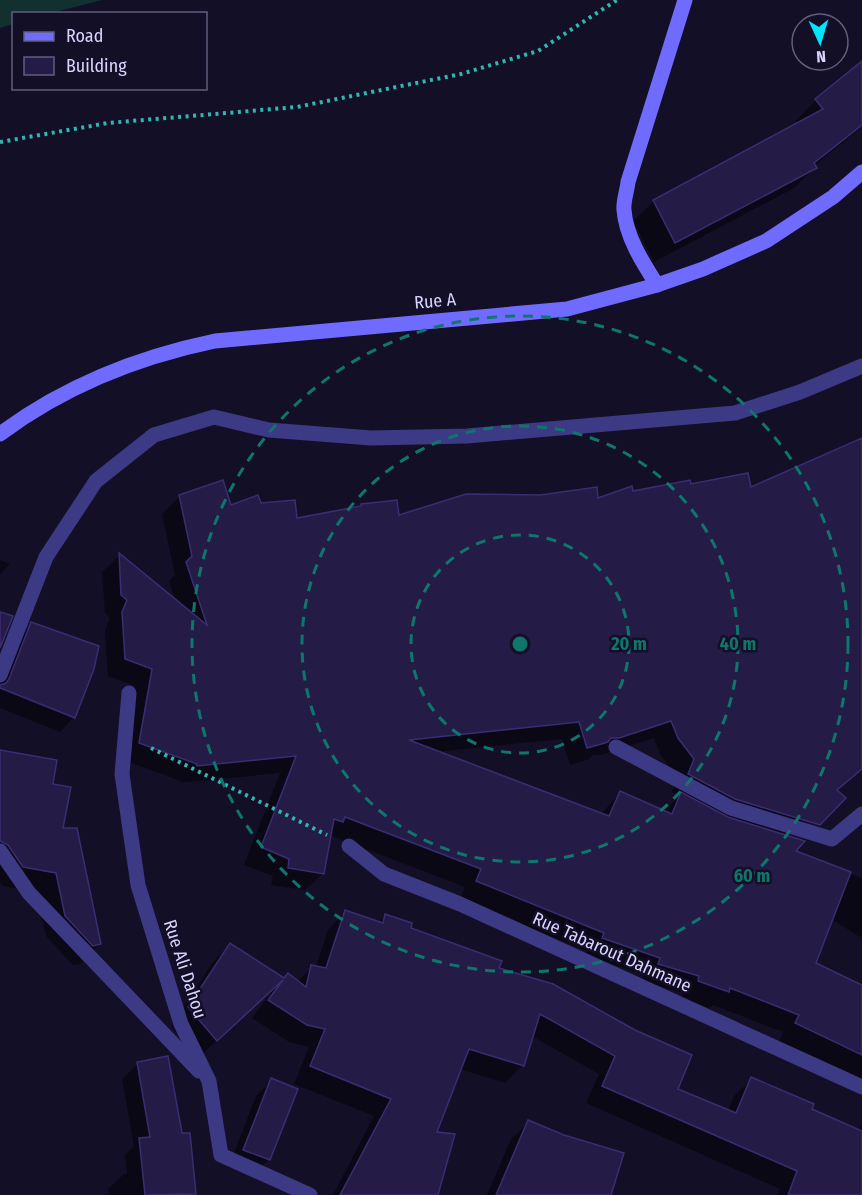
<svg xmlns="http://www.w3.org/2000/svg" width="862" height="1195" viewBox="0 0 862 1195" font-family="'Fira Sans Condensed',sans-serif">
<rect width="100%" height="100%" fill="#130f26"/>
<path fill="#12302f" d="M0,0h102l-50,13 -38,1 -1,10 -13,4z"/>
<g fill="#0007" fill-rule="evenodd">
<path d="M862,80v47l-48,39 1,2 -21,20 -140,74 -21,-41 21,-20 144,-77 -2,-3 20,-21z"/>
<path d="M862,440v330l-79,66 8,15 71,27v60l-31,-19 -17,45 48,23v92l-83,-38 4,-9 -70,-27 -3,3 -29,-9 2,-6 -41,-12 2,-6 -58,-20 1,-4 -127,-52 5,-12 -136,-52 -6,38 -18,17 -34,-5 2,-9 -29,-11 36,-92 -100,10 1,-2 -58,-21 12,-74 -27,-10 -3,-45 5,-13 -5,-5 -3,-41 17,-16 57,46 -7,-21 6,-6 -13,-61 18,-18 50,11 30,-2 36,15 63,-12 3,-3 36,12 198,-17 93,-14 61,3zM654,738l7,18 17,21 -6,15 7,4 -15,16 -44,-19 -19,21 -165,-62 126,-13 8,26 19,-6 3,-4h8z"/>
<path d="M0,560l10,4 -10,10z"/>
<path d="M32,624l42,93 -14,15 -60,-24v-26l17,-44z"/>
<path d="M0,752l51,33 11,45 38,114 -20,20 -7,1 -27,-29 -10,-44 -33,-6 -3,-4z"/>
<path d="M345,912l33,11 8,-7 23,13 88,40 179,121 52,21 6,-15 18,-17 58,31 48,21 4,-8v72h-84l2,-6 -194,-86 13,-29 -67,-38 -9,29 -18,18 -45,-14 -25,64 1,62h-103l41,-79 -80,-32 15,-37 -20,-5 -37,-24 19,-25 -2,-1 -70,65 -28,-31 42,-64 17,-17 54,35 13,2 15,-15h4l12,-37z"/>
<path d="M138,1064l42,71 15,58 -2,2h-84l-1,-6 16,-15h3l-2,-19 9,-9 -12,-67z"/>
<path d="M272,1080l24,9 -28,71 -15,15 -24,-9 27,-70z"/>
<path d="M529,1122l80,73h-122l24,-56z"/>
</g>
<g fill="#241b47" stroke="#3b2d73" stroke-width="1.5">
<path d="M862,61v64l-48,38 3,5 -142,75 -22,-43 170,-91 -8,-10z"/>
<path d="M862,438v331l-25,21 9,8 -26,27 -85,-26 -47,-25 6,-15 -16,-21 -7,-17 -52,17h-8l-3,4 -21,6 -8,-26 -170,18 200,76 11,-25 52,23 9,-22 47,25 77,24 -9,10 55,21 -35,91 46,22v70l-67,-32 4,-8 -69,-27 -1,4 -31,-11 1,-5 -41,-12 2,-6 -58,-20 2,-5 -128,-52 5,-12 -136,-52 -2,5 -9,-3 -10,55 -36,-6 1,-9 -28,-12 35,-91 -99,10v-2l-58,-21 13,-74 -27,-10 -3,-47 5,-12 -6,-5 -2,-42 88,72 -21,-63 6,-6 -13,-61 44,-15 8,25 27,-10 3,8 34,-3 2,18 64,-12v-2l36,-4 2,15 67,-21 74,1 57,-8 1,11 34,-12 1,5 57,-11 1,4 57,-11 3,14z"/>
<path d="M0,612l13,4 -13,32z"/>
<path d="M31,622l68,24 -5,23 -19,49 -75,-30v-3l6,-2 3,-4z"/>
<path d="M0,750l57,10 -4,24 18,3 -8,41h14l24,116 -8,2 -28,-30 -9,-43 -33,-6 -15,-22 -8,-4z"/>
<path d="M345,910l38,13 2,-9 27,9 -1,5 91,33 -3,7 54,16 82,46 57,25 -14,34 58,24 15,-36 63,27 -2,5 50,22v64h-74l9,-24 -195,-85 13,-30 -75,-42 -16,52 -55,-17 -32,83 18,2 -17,61h-98l51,-96 -81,-33 15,-37 -18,-4 -39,-25 15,-20 -66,61 -29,-34 42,-64 54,35 4,-5 18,14 5,-22 15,3z"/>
<path d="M168,1056l14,77h8l6,61 -51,1 -6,-57 11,-1 -13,-75z"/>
<path d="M271,1078l27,11 -28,71 -27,-10z"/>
<path d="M528,1120l36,15 60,18 -13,42h-115z"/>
</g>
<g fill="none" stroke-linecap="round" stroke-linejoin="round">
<g stroke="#2fb8b0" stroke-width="4" stroke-dasharray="3 4.5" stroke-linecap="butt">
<path d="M0,142l108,-19 189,-16 164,-33 77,-23 79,-51"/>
<path d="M151,748l176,87"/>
</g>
<g stroke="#3d3a85" stroke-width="15">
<path d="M0,675l46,-118 50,-76 58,-46 60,-18 55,13 102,8 96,-2 268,-23 65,-21 62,-26"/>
<path d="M129,693l-7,81 16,111 43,139 28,57 12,74 89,40"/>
<path d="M616,747l115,61 101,31 30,-25"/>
<path d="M349,846l35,28 76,30 402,183"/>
<path d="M0,851l29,42 170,178"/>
</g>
<g stroke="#6f6bff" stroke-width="15">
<path d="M657,285c-14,-22 -31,-48 -33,-75 -1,-8 3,-19 4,-28l57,-182"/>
<path d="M0,434c63,-47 138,-77 215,-93l352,-32 90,-24 46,-16 63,-28 67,-44 29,-25"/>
</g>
</g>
<g fill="none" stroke="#0f766e" stroke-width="3" stroke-dasharray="10 8">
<circle cx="520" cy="644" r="109"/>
<circle cx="520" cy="644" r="218"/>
<circle cx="520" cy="644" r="328"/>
</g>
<g text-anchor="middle" stroke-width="5" stroke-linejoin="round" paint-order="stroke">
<g font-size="18" fill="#d9d4ff" stroke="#130f26">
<text transform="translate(435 301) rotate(-5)" y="6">Rue A</text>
<text transform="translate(612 952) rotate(24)" y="6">Rue Tabarout Dahmane</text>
<text transform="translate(185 969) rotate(72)" y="6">Rue Ali Dahou</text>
</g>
</g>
<circle cx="520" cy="644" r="9" fill="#0f766e" stroke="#130f26" stroke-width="3"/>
<g font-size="18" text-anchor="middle" font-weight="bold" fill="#0f766e" stroke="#130f26" stroke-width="5" stroke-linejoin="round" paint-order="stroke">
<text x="629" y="650">20 m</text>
<text x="738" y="650">40 m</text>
<text x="752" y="882">60 m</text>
</g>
<rect x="12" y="12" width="195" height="78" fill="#130f26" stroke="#625e7d" stroke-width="1.5"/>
<rect x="24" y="32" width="30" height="9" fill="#6f6bff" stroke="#625e7d" stroke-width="1.5"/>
<text x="66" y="42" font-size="18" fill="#d9d4ff">Road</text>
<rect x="24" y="57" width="30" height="18" fill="#241b47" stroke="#625e7d" stroke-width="1.5"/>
<text x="66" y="72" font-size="18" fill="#d9d4ff">Building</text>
<g transform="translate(820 42) rotate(176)"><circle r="28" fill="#130f26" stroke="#625e7d" stroke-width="1.5"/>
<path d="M0-4.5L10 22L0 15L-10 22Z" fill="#00e5ff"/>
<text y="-9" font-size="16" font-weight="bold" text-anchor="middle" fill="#d9d4ff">N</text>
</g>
</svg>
